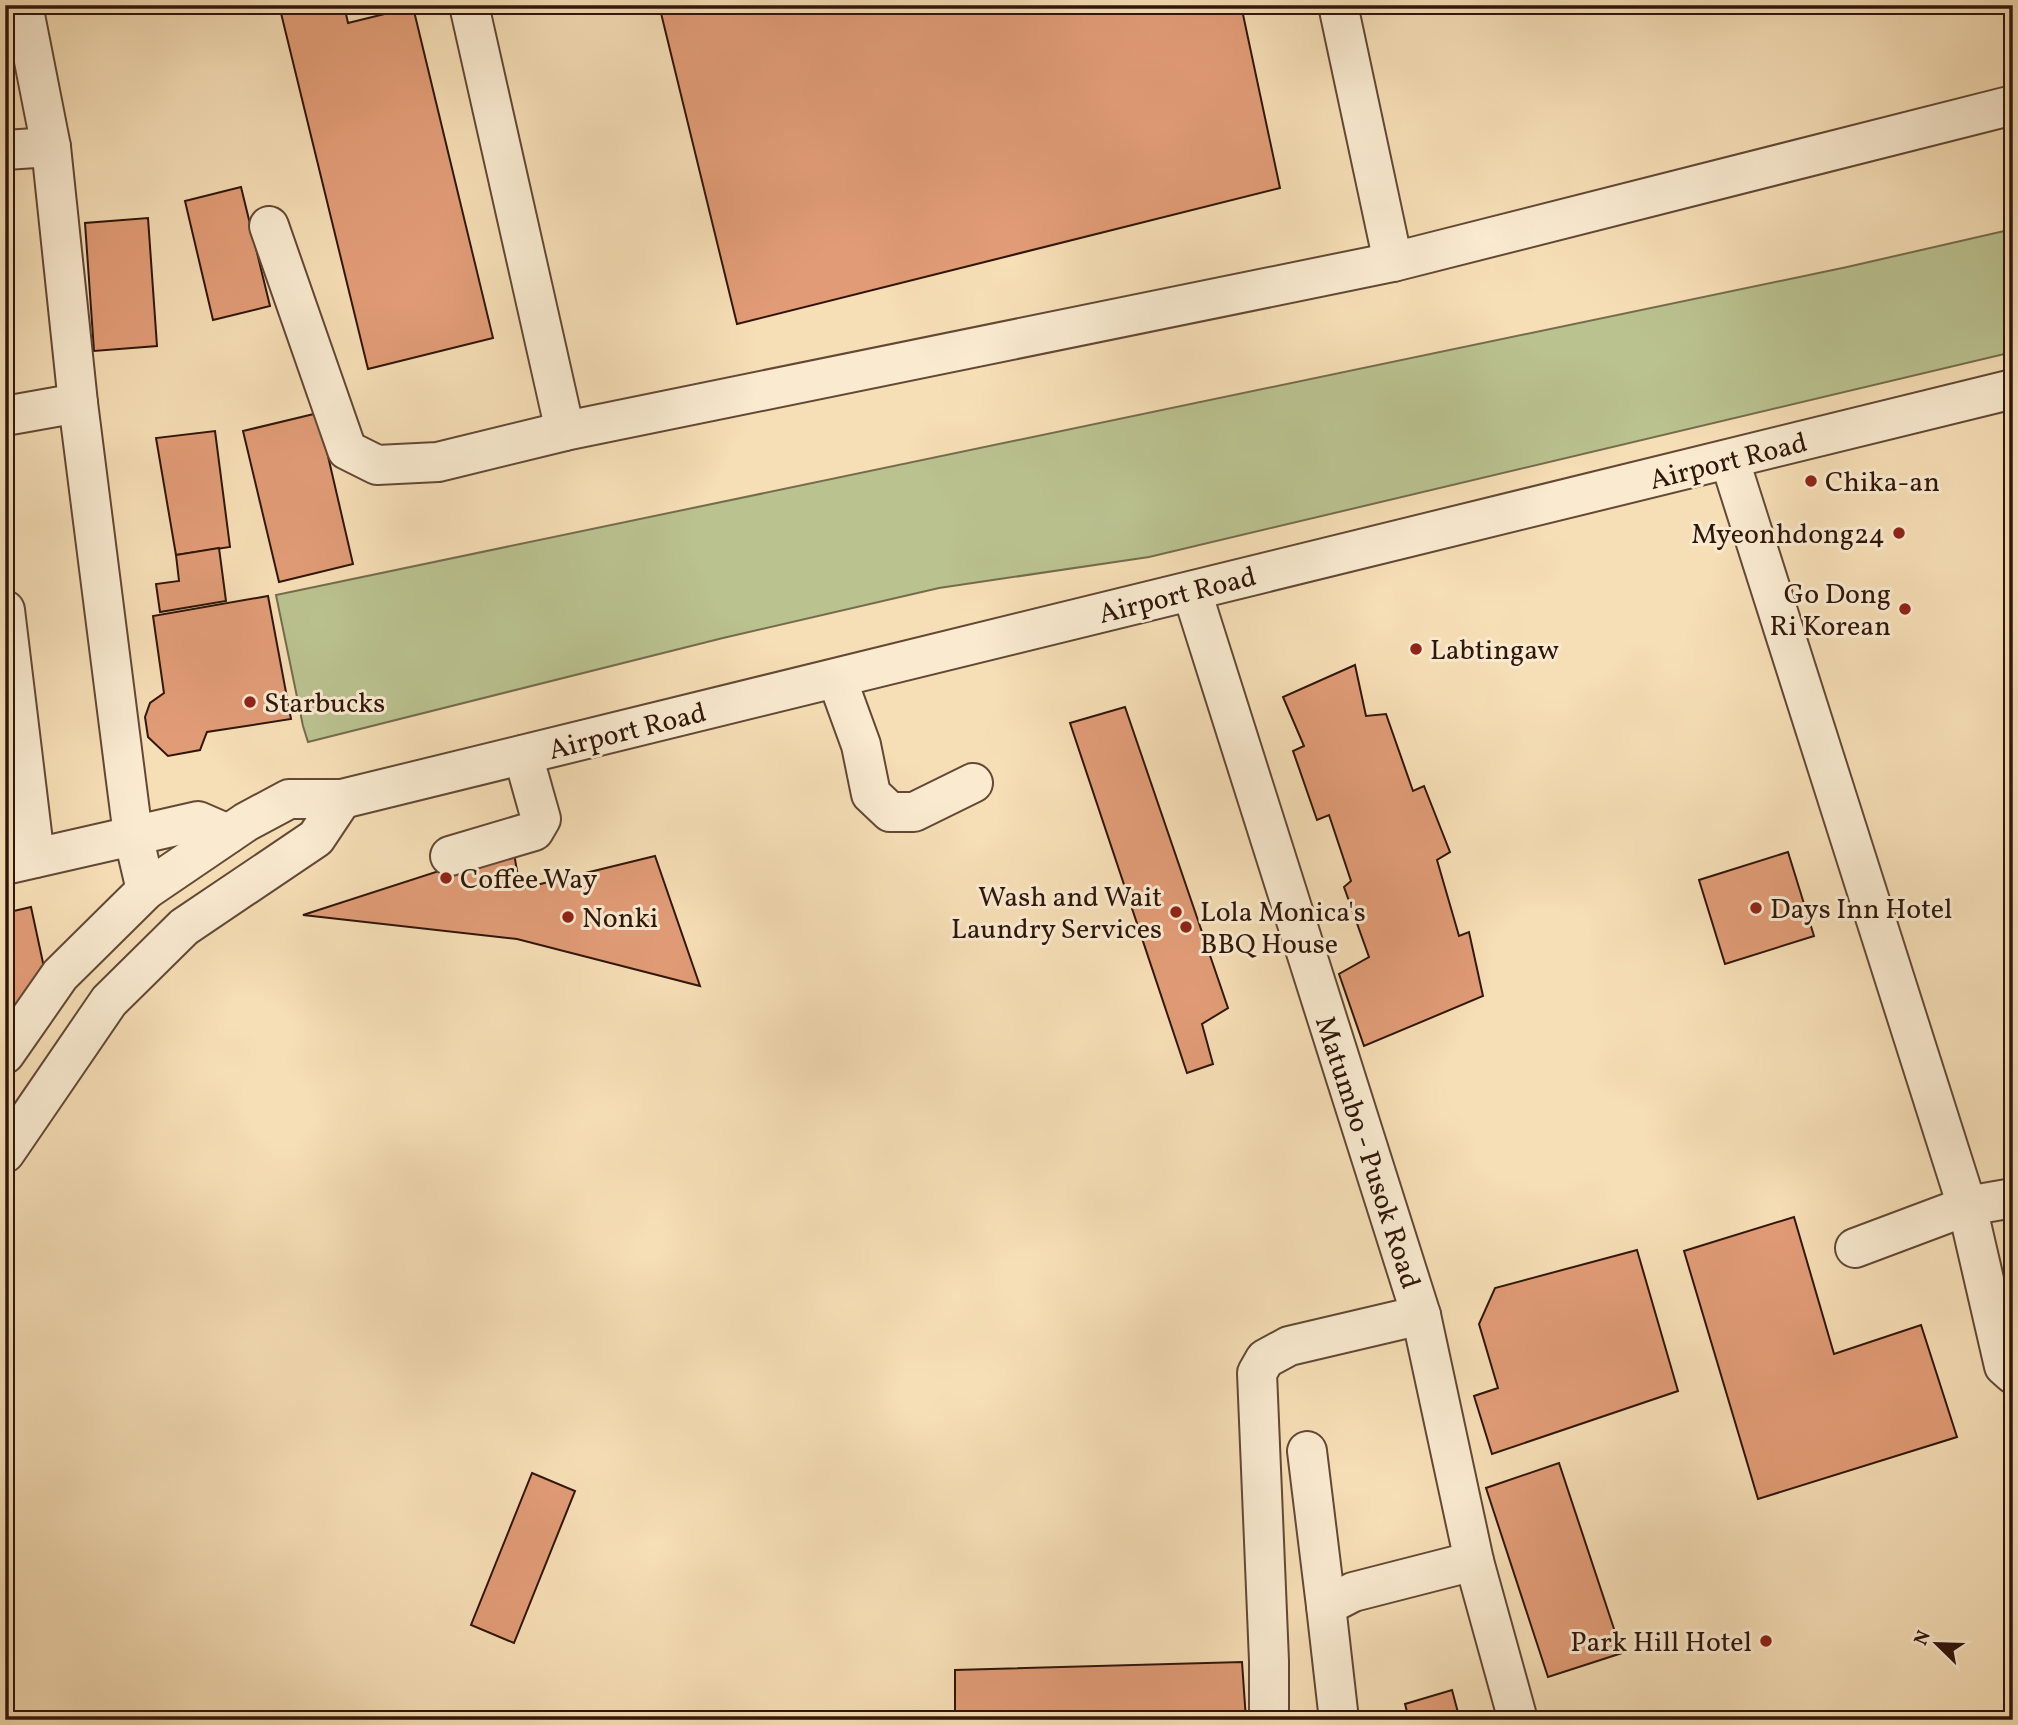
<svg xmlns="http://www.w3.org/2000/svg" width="2018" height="1725" viewBox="0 0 2018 1725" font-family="Vollkorn,serif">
<rect width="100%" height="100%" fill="#f6deb6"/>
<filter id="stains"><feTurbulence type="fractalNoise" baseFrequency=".00286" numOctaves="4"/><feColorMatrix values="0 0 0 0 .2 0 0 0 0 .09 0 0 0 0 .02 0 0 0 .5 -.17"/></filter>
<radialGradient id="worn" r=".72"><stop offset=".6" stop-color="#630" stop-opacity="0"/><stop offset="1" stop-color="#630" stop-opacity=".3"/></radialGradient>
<path fill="#bac290" stroke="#756c4d" stroke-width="2" d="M2013,229v123l-864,205 -210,31 -216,50 -415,104 -5,-16 -27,-131 1571,-328z"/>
<g fill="#e19c77" stroke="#30160a" stroke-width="2">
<path d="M279,5h65l4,18 65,-16 80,331 -125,31z"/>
<path d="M659,5h582l39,183 -543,136z"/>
<path d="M241,187l29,119 -57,14 -28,-119z"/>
<path d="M148,218l9,128 -63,5 -9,-128z"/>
<path d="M5,227l5,44 -5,1z"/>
<path d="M318,413l35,151 -74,18 -36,-151z"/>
<path d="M215,431l15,116 -54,8 -20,-117z"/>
<path d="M219,548l7,53 -66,11 -4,-28 23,-3 -3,-26z"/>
<path d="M268,596l23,123 -84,13 -7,18 -32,6 -20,-19 -3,-20 5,-14 14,-10 -11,-77z"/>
<path d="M1355,665l11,51 20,-2 27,77 11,-5 26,66 -13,8 22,76 10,-4 14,64 -119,50 -25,-72 30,-17 -25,-70 7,-6 -22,-66 -12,5 -24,-69 11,-5 -21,-49z"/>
<path d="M1125,707l103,301 -26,16 11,40 -26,9 -117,-350z"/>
<path d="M513,847l7,42 135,-33 45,130 -183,-47 -214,-24z"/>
<path d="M1788,852l26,84 -89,28 -26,-84z"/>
<path d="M31,907l14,65 -40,49v-108z"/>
<path d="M1794,1217l40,137 87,-29 36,112 -199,62 -74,-248z"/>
<path d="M1637,1250l41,141 -186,63 -18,-58 24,-8 -19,-64 16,-36z"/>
<path d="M1559,1463l63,190 -74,24 -62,-189z"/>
<path d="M532,1473l43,18 -61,152 -43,-18z"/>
<path d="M1242,1662l4,58h-291v-50z"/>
<path d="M1452,1690l8,30h-51l-4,-16z"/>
</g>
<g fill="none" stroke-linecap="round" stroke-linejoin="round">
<g stroke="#624835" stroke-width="42">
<g id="minor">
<path d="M23,5l28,142 27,256 47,370 8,62 13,55"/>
<path d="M469,5l96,426"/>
<path d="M1338,5l55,257"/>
<path d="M5,150l46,-3"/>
<path d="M269,226l78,224 30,15 61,-3 127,-31 828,-169 620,-157"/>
<path d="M5,416l73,-13"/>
<path d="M1730,461l237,745 37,160 9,8"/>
<path d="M1192,592l229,723 53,246 44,159"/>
<path d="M5,610l30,248"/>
<path d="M837,679l24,66 10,49 19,18h24l59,-29"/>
<path d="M450,856l84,-25 7,-12 -18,-64"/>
<path d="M5,865l193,-44 30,13"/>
<path d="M5,1054l55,-79 86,-85 100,-68 43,-23h53l1671,-410"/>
<path d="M5,1153l104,-152 75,-74 132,-89 26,-39"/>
<path d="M1855,1248l112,-42 46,-8"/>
<path d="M1307,1451l19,155"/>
<path d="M1269,1720v-59l-12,-288 8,-14 24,-13 132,-31"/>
<path d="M1339,1720l-13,-114 27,-14 121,-31"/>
</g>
</g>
<use href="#minor" stroke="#f9ead0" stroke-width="38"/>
</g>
<g fill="#8f2418" stroke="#f9ead0" stroke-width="2.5">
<circle cx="1811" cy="481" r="7"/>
<circle cx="1899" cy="533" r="7"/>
<circle cx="1905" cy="609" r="7"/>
<circle cx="1416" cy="649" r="7"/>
<circle cx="250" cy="702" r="7"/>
<circle cx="446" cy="878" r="7"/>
<circle cx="1756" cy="908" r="7"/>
<circle cx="1176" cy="912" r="7"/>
<circle cx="568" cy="917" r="7"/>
<circle cx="1186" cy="927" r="7"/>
<circle cx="1766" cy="1641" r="7"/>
</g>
<g text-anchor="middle" stroke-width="6" stroke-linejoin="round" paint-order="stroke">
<g font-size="28" fill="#30160a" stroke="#f9ead0">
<text transform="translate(1728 460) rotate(-14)" y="10">Airport Road</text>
<text transform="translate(1177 594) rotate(-14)" y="10">Airport Road</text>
<text transform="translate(627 730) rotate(-14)" y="10">Airport Road</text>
<text transform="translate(1369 1152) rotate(72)" y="10">Matumbo - Pusok Road</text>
</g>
<g font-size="28" fill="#30160a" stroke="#f9ead0" text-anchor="start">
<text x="1825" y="491">Chika-an</text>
<text x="1885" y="543" text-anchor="end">Myeonhdong24</text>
<text x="1891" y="603" text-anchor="end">Go Dong<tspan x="1891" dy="32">Ri Korean</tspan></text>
<text x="1430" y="659">Labtingaw</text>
<text x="264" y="712">Starbucks</text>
<text x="460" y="888">Coffee Way</text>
<text x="1162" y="906" text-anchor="end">Wash and Wait<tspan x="1162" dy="32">Laundry Services</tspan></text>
<text x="1770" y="918">Days Inn Hotel</text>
<text x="1200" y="921">Lola Monica's<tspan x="1200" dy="32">BBQ House</tspan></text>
<text x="582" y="927">Nonki</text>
<text x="1752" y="1651" text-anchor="end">Park Hill Hotel</text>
</g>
</g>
<rect width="2018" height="1725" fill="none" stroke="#f6deb6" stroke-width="28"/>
<rect x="7" y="7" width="2004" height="1711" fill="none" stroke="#30160a" stroke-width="3.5"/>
<rect x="14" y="14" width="1990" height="1697" fill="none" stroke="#30160a" stroke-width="2"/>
<g transform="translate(1937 1644) rotate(293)" stroke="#f9ead0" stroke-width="5" paint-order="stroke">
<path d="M0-5L12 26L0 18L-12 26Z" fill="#30160a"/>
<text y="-10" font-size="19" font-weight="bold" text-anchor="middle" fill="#30160a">N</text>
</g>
<rect width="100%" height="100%" filter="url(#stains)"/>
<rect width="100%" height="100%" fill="url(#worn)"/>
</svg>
